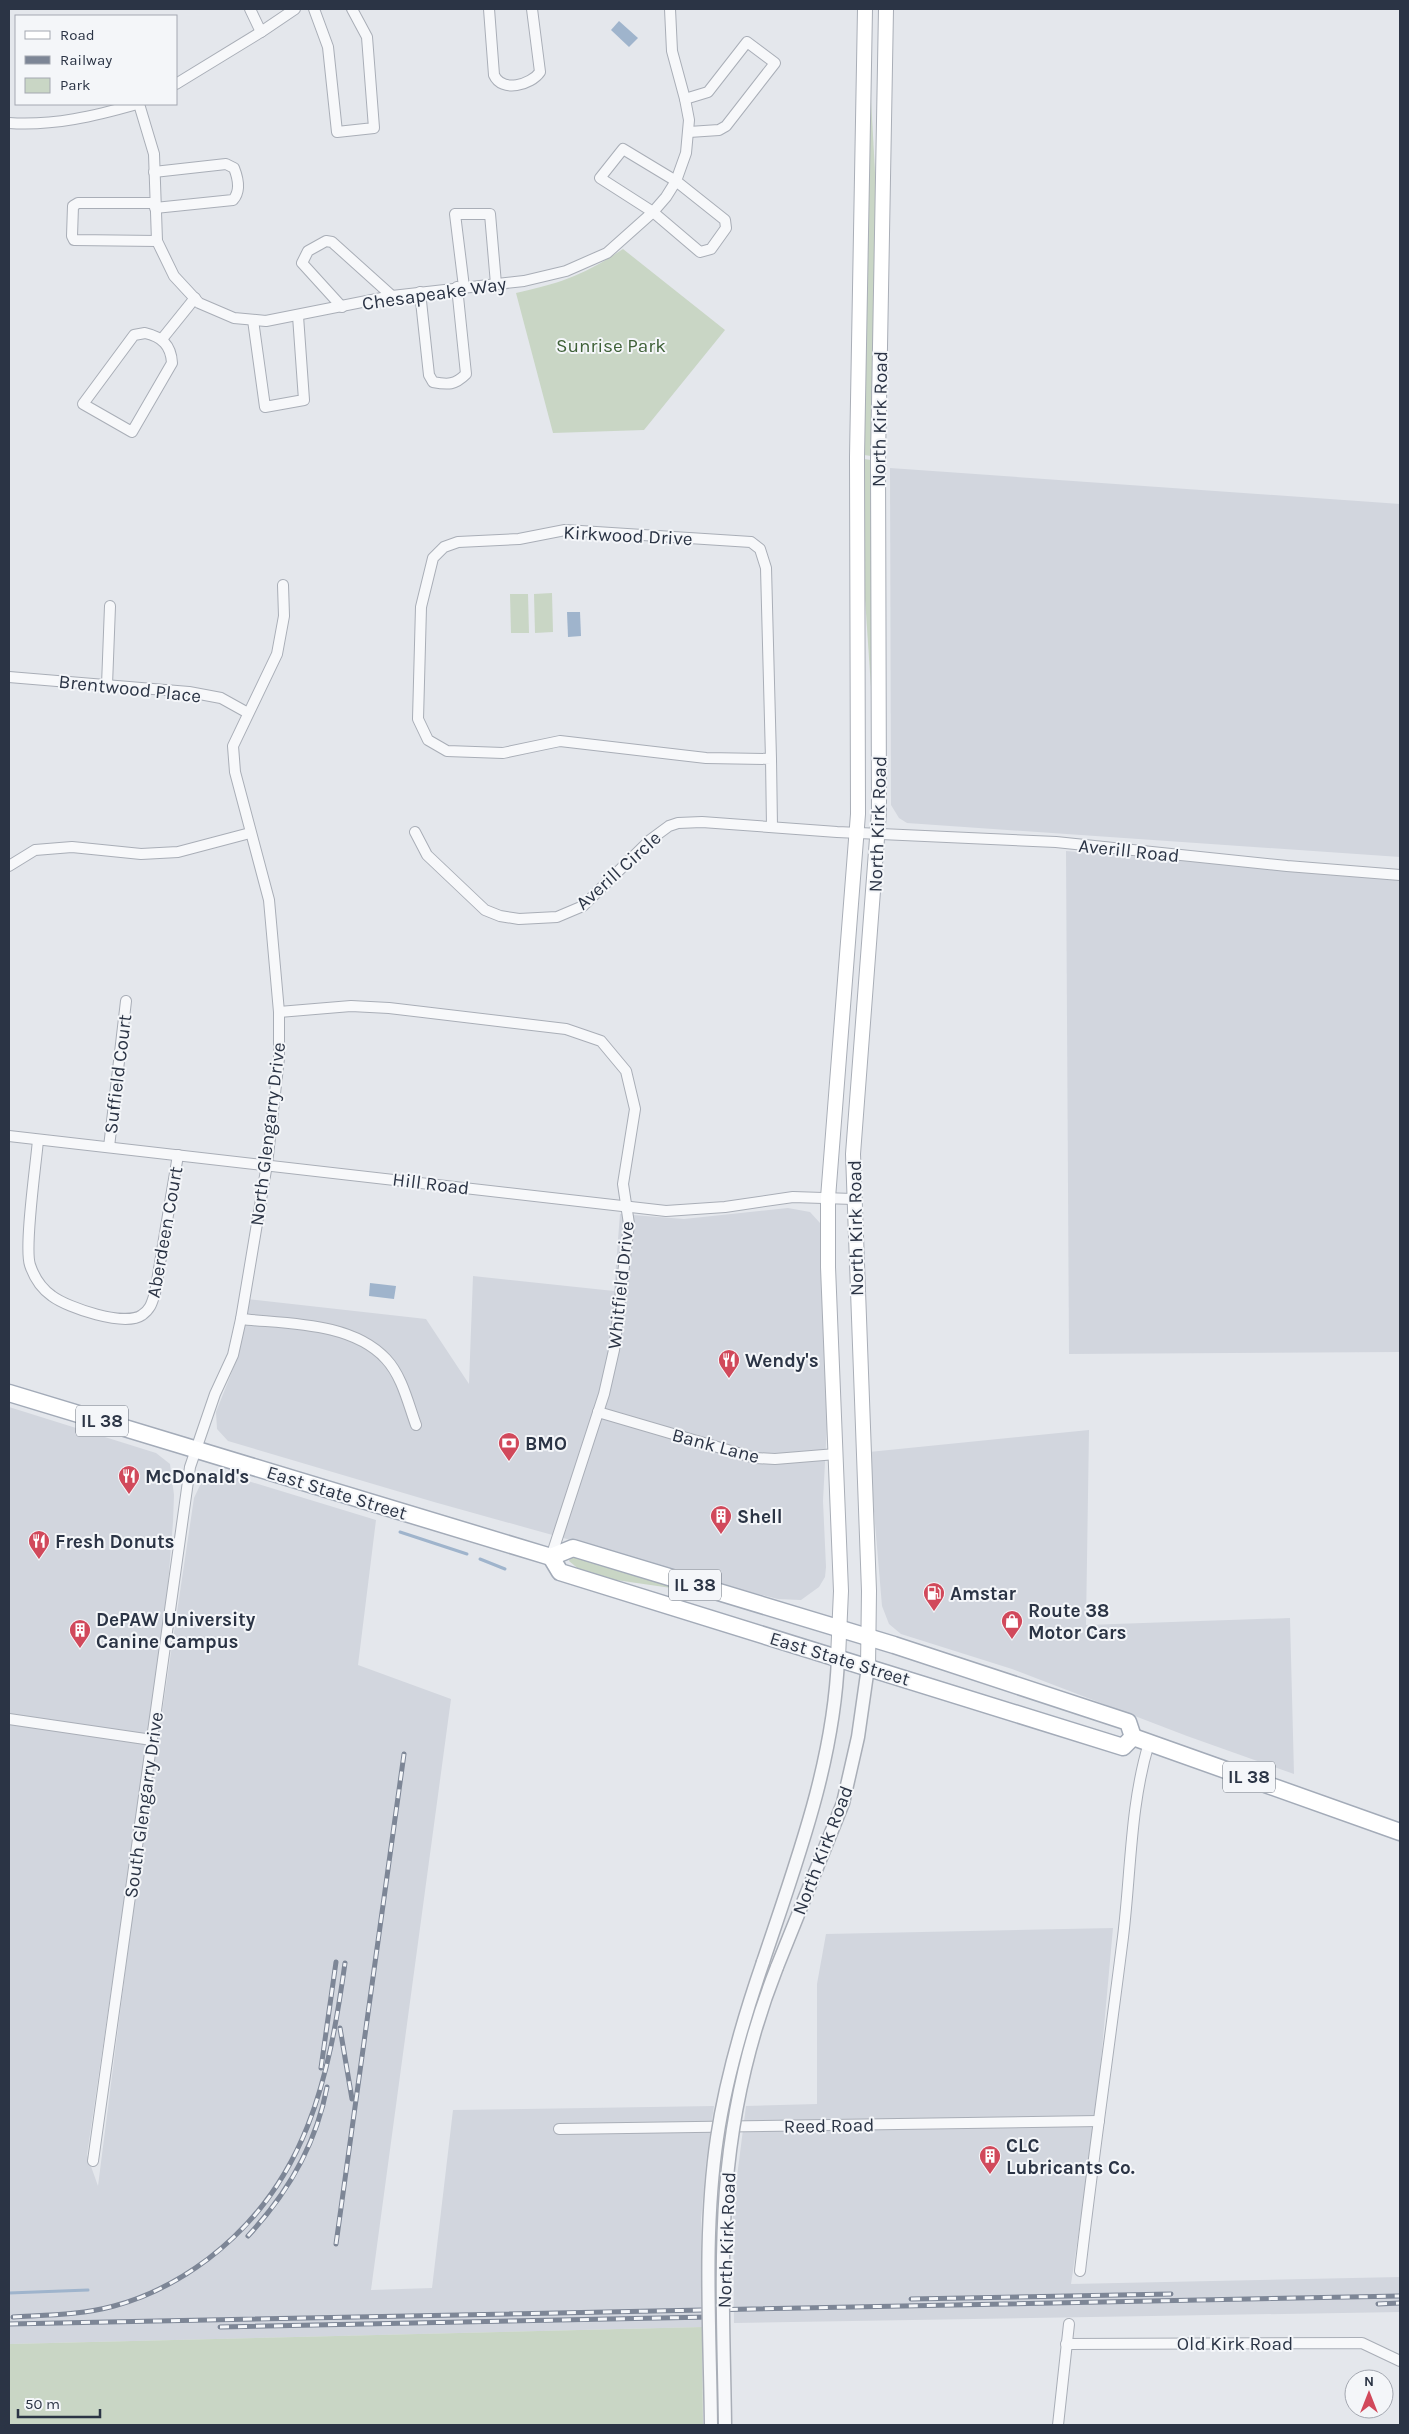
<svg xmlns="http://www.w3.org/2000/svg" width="1409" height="2434" viewBox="0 0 1409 2434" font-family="Karla,sans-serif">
<rect width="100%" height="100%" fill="#e4e7ec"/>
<g fill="#d2d6de">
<path d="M890,468l510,36v353l-493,-34 -8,-5 -8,-13z"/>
<path d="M1066,851l334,27v474l-331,2z"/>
<path d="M788,1208l22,4 10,11 1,6 6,195 -4,77 3,66 -1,10 -6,10 -18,13 -23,-1 -90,-23 -96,-30 -158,-44 -206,-61 -11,-12 -1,-17 21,-53 10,-60 179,20 43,65 4,-108 141,15 6,-77 64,5z"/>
<path d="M9,1407l147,46 14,11 4,31 -1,27 -6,76 -20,138 -138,-19z"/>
<path d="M1089,1430l-3,195 204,-7 4,156 -107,-38 -175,-67 -111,-35 -12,-10 -7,-18 -13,-154z"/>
<path d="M225,1474l151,46 -18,145 93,34 -80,591 61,-2 21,-178 261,-4 -8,56 -5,58 1,107 -693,17v-623l138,23 -60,411 11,31 38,-299 58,-389 9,-19 8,-4z"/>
<path d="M1113,1928l-17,187 -25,169 329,-7v35l-666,11 -1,-115 13,-102 71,-2v-120l9,-50z"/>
</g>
<g fill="#c9d6c5">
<path d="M870,81l6,109 -5,266 -7,-1z"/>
<path d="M623,249l102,81 -81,100 -91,3 -37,-140c45,-10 68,-18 107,-44z"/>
<path d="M864,459l7,1 3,242h-2l-8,-118z"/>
<path d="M552,593l1,39 -18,1 -1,-39z"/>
<path d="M510,594h18l1,39h-18z"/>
<path d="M571,1556l121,35 -90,-13 -21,-7 -12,-10z"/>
<path d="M702,2327l1,98h-694v-81z"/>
</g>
<g fill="#9fb4cc">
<path d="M619,21l19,17 -9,9 -18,-17z"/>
<path d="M567,612h13l1,24 -13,1z"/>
<path d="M370,1283l26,3 -2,13 -25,-3z"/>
</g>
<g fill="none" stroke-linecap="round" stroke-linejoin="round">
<g stroke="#9fb4cc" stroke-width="3">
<path d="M400,1532l67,22"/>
<path d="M480,1559l25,10"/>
<path d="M9,2293l79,-3"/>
</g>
<g stroke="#a9aeb7" stroke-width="12">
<g id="minor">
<path d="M250,9l11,23"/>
<path d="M314,9l14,38 9,85 37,-4 -7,-91 -15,-28"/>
<path d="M489,9l5,66c8,18 37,10 46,-3l-8,-63"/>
<path d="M176,84l85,-52 34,-23"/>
<path d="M685,99l23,-7 39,-50 28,21 -49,63 -7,4 -30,2"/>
<path d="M139,104l15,50 3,87 17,35 25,27 35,15 32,3 126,-25 132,-15 42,-10 41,-18 46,-41 13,-15 10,-16 10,-28 3,-33 -4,-21 -13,-48 -2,-42"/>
<path d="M9,123c45,3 86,-7 128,-19"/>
<path d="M623,149l53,32 49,39 1,8 -15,21 -11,3 -47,-40 -53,-34z"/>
<path d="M154,172l72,-8 8,4c4,10 7,23 -1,32l-78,8"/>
<path d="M155,203h-77l-5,3 -1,30 2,4 83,1"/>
<path d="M464,287l-9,-73h35l6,70"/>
<path d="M420,292l9,83 4,7c15,3 22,3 33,-8l-9,-87"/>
<path d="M342,307l-40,-44 6,-12 18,-10 6,1 60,54"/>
<path d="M253,320l12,87 39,-7 -6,-84"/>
<path d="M145,333c17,4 26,12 27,30l-40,69 -49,-28 51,-69z"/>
<path d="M162,339l33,-41"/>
<path d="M9,677l180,15 32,6 27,15"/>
<path d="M107,685l3,-79"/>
<path d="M771,759l-5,-191 -6,-19 -9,-7 -186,-12 -46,9 -61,3 -14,5 -11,11 -12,49 -3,112 10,21 19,11 56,2 57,-12 146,17 65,1 1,68"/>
<path d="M415,832l12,23 58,55 15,6 19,3 38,-2 26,-11 67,-66 19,-14 9,-3 24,-1 135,10 219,10 231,24 113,9"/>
<path d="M9,866l26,-16 37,-3 69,7 37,-2 72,-19"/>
<path d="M279,1012l72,-6 38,2 177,21 35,12 25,30 9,38 -12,75 6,40 -15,126 -10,44 -53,163"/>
<path d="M9,1136l657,75 59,-4 68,-10 60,2"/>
<path d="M38,1140c-2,24 -14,107 -8,125 4,12 12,24 22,31 16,12 73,31 90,19 9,-6 10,-13 13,-22l23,-138"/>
<path d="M109,1147l17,-146"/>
<path d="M241,1319c47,5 111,3 145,40 16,17 22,44 30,66"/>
<path d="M598,1412l157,46 20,1 61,-5"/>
<path d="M9,1719l143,21"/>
<path d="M559,2129l540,-8"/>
<path d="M93,2161l97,-694 25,-73 18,-39 8,-36 26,-155 12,-106v-46l-10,-112 -34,-128 -2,-26 44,-92 7,-38 -1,-31"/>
<path d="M1080,2271c13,-112 29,-223 43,-334 8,-65 7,-132 26,-194"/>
<path d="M1066,2344l296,-1 38,18"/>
<path d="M1058,2425l11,-101"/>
</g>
</g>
<g stroke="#a9aeb7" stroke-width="15">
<g id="tertiary">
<path d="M763,1962c33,-99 71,-199 75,-304"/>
<path d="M777,1967l66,-164 15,-66 10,-70"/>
</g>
</g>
<g stroke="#a9aeb7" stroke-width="16">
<g id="secondary">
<path d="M838,1658l3,-67 -13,-324v-69l30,-384 -1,-357 8,-448"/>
<path d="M868,1667l1,-76 -16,-437 26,-342 -1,-353 8,-450"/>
</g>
</g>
<g stroke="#a3abb8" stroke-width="19">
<g id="primary">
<path d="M9,1393l542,164 22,-9 321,97 234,77 5,15"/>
<path d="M551,1557l9,15 563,175 10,-10"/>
<path d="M1133,1737l267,95"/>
</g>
</g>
<use href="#minor" stroke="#f7f8fa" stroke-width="10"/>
<use href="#tertiary" stroke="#f7f8fa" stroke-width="12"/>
<use href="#secondary" stroke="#fff" stroke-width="14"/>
<use href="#primary" stroke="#fff" stroke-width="16"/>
<g stroke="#7d8696" stroke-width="5">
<g id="rail">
<path d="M340,2028l12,71"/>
<path d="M321,2068l15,-106"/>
<path d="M248,2236c40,-43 68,-91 79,-149"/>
<path d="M336,2244l68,-490"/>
<path d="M911,2299l260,-5"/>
<path d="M1378,2304l22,-1"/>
<path d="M13,2317c34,-2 68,-2 101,-11 34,-9 66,-26 94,-47 99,-75 121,-181 137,-296"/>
<path d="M9,2324l1391,-28"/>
<path d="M220,2327l490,-10"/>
</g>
</g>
<use href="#rail" stroke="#f4f6f9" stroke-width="3" stroke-dasharray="9" stroke-linecap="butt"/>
<g stroke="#a9aeb7" stroke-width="15" stroke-linecap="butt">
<g id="tertiary-bridge">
<path d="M711,2425c-1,-95 -8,-193 6,-287 9,-61 26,-118 46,-176"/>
<path d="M725,2425c-1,-78 -5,-158 1,-236 6,-76 23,-151 51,-222"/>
</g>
</g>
<use href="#tertiary-bridge" stroke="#f7f8fa" stroke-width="12"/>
</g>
<defs>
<g id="restaurant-pin" transform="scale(1.125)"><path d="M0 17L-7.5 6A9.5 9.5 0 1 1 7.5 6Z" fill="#d1495b" stroke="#f4f6f9"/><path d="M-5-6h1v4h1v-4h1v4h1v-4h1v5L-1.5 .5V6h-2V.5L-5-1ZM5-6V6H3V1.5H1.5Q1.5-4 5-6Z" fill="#fff"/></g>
<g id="bank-pin" transform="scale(1.125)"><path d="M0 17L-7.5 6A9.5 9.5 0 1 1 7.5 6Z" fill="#d1495b" stroke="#f4f6f9"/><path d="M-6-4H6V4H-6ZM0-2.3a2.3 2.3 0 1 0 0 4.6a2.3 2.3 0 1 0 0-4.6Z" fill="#fff"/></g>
<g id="building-pin" transform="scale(1.125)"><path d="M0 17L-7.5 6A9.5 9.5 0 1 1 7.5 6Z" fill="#d1495b" stroke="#f4f6f9"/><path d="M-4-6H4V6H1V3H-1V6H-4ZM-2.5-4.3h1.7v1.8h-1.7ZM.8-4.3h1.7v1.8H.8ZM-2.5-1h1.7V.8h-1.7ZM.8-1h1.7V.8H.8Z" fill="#fff"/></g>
<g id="fuel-pin" transform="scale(1.125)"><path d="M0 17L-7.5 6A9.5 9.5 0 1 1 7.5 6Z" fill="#d1495b" stroke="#f4f6f9"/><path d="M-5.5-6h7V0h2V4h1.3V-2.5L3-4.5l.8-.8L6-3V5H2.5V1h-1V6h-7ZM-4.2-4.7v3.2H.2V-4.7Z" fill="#fff"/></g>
<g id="shop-pin" transform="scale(1.125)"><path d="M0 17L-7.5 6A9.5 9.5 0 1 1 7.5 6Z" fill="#d1495b" stroke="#f4f6f9"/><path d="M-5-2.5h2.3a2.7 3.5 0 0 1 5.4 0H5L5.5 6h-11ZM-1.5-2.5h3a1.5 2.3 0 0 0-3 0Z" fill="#fff"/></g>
</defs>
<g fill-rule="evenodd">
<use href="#restaurant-pin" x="729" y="1360"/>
<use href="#bank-pin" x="509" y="1443"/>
<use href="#restaurant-pin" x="129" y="1476"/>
<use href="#building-pin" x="721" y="1516"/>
<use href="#restaurant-pin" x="39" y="1541"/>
<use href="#fuel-pin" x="934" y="1593"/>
<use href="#shop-pin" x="1012" y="1621"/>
<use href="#building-pin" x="80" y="1630"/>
<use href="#building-pin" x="990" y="2156"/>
</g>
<g text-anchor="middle" stroke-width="4" stroke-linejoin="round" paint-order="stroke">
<g fill="#f4f6f9" stroke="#676e7b" stroke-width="1">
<rect x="76" y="1405.5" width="52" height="31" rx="4"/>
<rect x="669" y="1569.5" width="52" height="31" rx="4"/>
<rect x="1223" y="1761.5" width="52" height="31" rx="4"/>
</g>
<g font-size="18" font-weight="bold" fill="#2b3445">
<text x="102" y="1427">IL 38</text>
<text x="695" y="1591">IL 38</text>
<text x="1249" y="1783">IL 38</text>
</g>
<g font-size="19" fill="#2b3445" stroke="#f4f6f9">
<text transform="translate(434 293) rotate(-8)" y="7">Chesapeake Way</text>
<text transform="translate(879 419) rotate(-89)" y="7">North Kirk Road</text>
<text transform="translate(628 535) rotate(3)" y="7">Kirkwood Drive</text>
<text transform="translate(130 688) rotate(6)" y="7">Brentwood Place</text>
<text transform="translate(877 824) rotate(-88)" y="7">North Kirk Road</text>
<text transform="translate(1129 850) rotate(6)" y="7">Averill Road</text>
<text transform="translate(618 870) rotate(-42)" y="7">Averill Circle</text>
<text transform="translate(117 1074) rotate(-83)" y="7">Suffield Court</text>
<text transform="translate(267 1134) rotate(-83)" y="7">North Glengarry Drive</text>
<text transform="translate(431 1183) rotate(7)" y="7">Hill Road</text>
<text transform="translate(855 1228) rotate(-91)" y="7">North Kirk Road</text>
<text transform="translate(164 1232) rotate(-80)" y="7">Aberdeen Court</text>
<text transform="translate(620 1285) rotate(-84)" y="7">Whitfield Drive</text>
<text transform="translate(716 1445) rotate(15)" y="7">Bank Lane</text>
<text transform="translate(337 1492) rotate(17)" y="7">East State Street</text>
<text transform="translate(840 1658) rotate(17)" y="7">East State Street</text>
<text transform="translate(143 1805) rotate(-82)" y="7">South Glengarry Drive</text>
<text transform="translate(822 1850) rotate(-69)" y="7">North Kirk Road</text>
<text transform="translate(829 2125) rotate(-1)" y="7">Reed Road</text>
<text transform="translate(726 2240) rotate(-88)" y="7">North Kirk Road</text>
<text x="1235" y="2350">Old Kirk Road</text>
</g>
<g font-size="19" fill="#3f6138" stroke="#f4f6f9">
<text x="611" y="352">Sunrise Park</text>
</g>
<g font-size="19" font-weight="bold" fill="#2b3445" stroke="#f4f6f9" text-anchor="start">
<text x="745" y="1367">Wendy's</text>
<text x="525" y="1450">BMO</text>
<text x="145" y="1483">McDonald's</text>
<text x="737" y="1523">Shell</text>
<text x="55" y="1548">Fresh Donuts</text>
<text x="950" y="1600">Amstar</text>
<text x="1028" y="1617">Route 38<tspan x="1028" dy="22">Motor Cars</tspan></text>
<text x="96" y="1626">DePAW University<tspan x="96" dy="22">Canine Campus</tspan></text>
<text x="1006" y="2152">CLC<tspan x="1006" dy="22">Lubricants Co.</tspan></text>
</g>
</g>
<rect width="1409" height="2434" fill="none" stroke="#2b3445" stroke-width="20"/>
<rect x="15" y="15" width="162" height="90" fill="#f4f6f9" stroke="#a4a8b1"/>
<rect x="25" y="31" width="25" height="8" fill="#ffffff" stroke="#a4a8b1"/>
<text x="60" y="40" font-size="15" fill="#2b3445">Road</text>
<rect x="25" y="56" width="25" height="8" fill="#7d8696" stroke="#a4a8b1"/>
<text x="60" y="65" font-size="15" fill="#2b3445">Railway</text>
<rect x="25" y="78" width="25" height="15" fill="#c9d6c5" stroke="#a4a8b1"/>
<text x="60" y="90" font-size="15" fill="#2b3445">Park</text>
<g transform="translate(1369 2394)"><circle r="24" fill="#f4f6f9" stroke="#a4a8b1"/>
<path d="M0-4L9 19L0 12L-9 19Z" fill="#d1495b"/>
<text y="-8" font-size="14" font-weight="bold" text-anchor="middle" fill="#2b3445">N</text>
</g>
<path d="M18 2409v8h82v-8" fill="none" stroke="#2b3445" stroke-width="2.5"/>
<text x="25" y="2409" font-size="15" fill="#2b3445" stroke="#f4f6f9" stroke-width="4" paint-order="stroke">50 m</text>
</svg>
